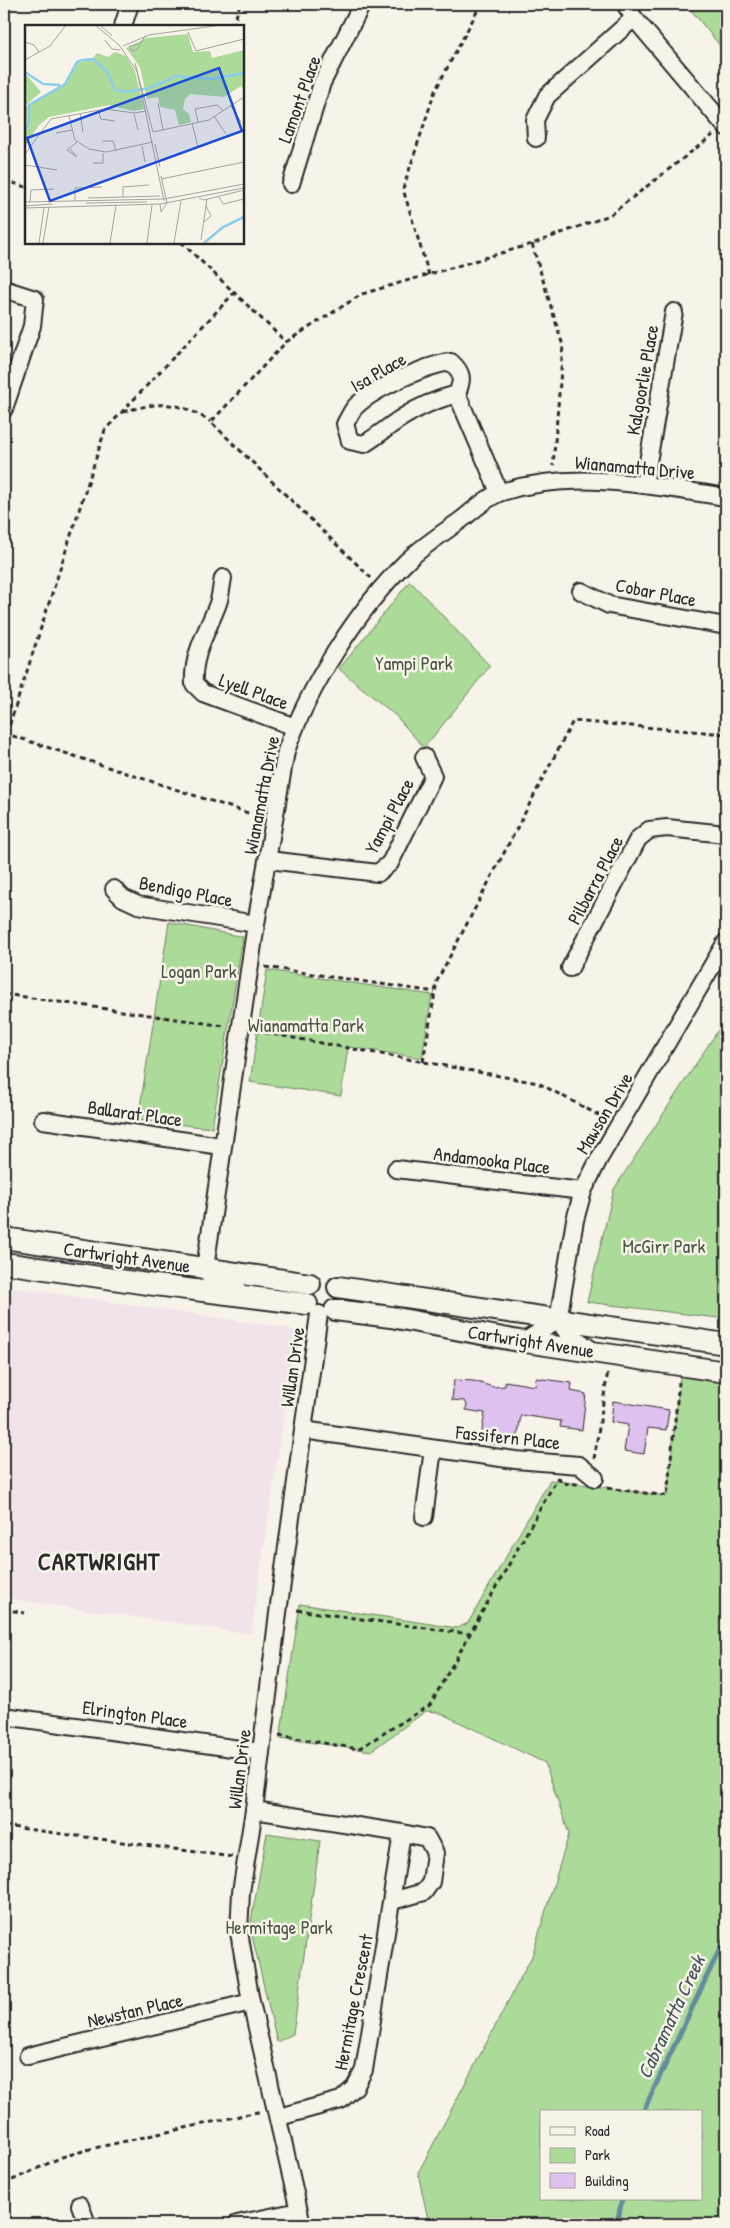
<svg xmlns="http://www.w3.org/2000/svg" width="730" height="2228" viewBox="0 0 730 2228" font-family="'Patrick Hand',sans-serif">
<rect width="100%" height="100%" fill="#f7f3e8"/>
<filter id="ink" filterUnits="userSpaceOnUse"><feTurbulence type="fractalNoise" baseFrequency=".02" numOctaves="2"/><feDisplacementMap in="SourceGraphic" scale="10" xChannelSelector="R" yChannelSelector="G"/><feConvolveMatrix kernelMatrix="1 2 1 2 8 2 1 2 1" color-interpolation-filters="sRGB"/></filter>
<g filter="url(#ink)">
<path fill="#f0e4ea" d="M4,1286l285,42 7,5 -45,301 -247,-36z"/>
<g fill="#acda99" stroke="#6c8262" fill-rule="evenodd">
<path d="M686,4h40v49z"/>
<path d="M410,581l80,85 -66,82 -28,-32 -57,-47z"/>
<path d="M169,922l74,15 -31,191 -74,-8z"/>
<path d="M267,970l165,25 -10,63 -74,-11 -7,49 -91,-14z"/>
<path d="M726,1018v301l-139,-17 27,-113z"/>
<path d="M680,1376l46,7v841h-297l-11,-51 114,-217 37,-122 -24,-71 -107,-51 -12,-1 -55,40 -91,-13 20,-134 157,24 11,-5 82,-143 117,16zM541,2112h160v87h-160z"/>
<path d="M267,1833l53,8 -27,193 -16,8 -27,-115z"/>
</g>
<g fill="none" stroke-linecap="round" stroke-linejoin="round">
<g stroke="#648c9f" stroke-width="5">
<path d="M643,2112l83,-176"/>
<path d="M617,2224l5,-25"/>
</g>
</g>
<g fill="#dec1ef" stroke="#2b2b2b">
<path d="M536,1378l36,5 -1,8 15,3 -4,36 -22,-3 1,-6 -40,-6 -4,25 -21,-3 -1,7 -15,-3 5,-28 -19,-3 1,-6 -3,-3 -12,-1 2,-20 20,1 19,6 12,-1v-5l30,5z"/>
<path d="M613,1401l56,9 -3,20 -18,-2 -4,26 -20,-3 4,-26 -17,-3z"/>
</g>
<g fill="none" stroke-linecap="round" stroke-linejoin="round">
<g stroke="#2b2b2b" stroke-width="20">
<g id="minor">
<path d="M625,4l9,14 92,109"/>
<path d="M123,26l7,-22"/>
<path d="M536,138l-1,-18 12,-24 87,-78"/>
<path d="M291,184l31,-101 40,-79"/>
<path d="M4,289l31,10 -3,27 -28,83"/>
<path d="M457,394c-19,5 -37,12 -54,23 -13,8 -25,19 -39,27l-14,-3 -5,-17c3,-5 6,-12 10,-17 18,-18 71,-42 96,-45 12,11 12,17 6,32l42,98"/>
<path d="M644,485l30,-173"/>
<path d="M223,578c-2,9 -2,19 -6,28 -10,26 -25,49 -23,78l9,9 92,34"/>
<path d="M581,591l28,14 117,21"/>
<path d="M269,860l109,13 12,-10 43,-87 -9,-19"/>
<path d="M114,889l9,9 15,7 118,19"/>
<path d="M570,968l68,-129 11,-9 18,-2 59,6"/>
<path d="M43,1120l178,26"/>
<path d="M396,1169l187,22"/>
<path d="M237,1288l-25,-8 -7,-12 51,-344 30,-173c23,-65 72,-142 121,-190 16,-15 36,-28 54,-41 12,-9 27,-24 41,-28 73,-23 150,-6 224,5"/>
<path d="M558,1320l17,-100 8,-29 16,-32 127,-217"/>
<path d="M558,1320l8,11 27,20"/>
<path d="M519,1341l9,-2 30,-19"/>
<path d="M303,1430l212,30 64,5 16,13"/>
<path d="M424,1517l9,-68"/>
<path d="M4,1716l257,36"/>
<path d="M254,1810l148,23 -38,237 -9,17 -14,13 -62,17"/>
<path d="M392,1901l32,-9 7,-10 4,-29 -8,-15 -25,-5"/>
<path d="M28,2056l223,-54"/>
<path d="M80,2205l7,19"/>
<path d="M237,2224l62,-13"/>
<path d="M302,2224l-51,-222 -12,-70 2,-40 13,-82 25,-205 40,-291"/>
</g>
</g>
<g stroke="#2b2b2b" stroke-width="24">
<g id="tertiary">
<path d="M4,1238l306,46"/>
<path d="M4,1263l143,21 160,20"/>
<path d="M338,1287l388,57"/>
<path d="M335,1310l56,7 128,24 207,31"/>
</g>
</g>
<g stroke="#2b2b2b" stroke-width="3" stroke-dasharray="5 4" stroke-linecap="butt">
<path d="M4,17l4,-13"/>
<path d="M233,26l7,-22"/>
<path d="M4,180l22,7"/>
<path d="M181,242l105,100"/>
<path d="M532,244l31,102 -10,120"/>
<path d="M429,275l-26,-86 32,-98 46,-87"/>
<path d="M123,412c37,-11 56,-11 88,10"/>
<path d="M371,578l-160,-156 75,-80 76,-48 170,-50 78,-29 103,-80"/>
<path d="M4,733l247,81"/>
<path d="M4,742l101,-312 129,-137"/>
<path d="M265,967l170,25"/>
<path d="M4,994l221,32"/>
<path d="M256,1031l282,52 68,36"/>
<path d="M423,1062l14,-81 136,-260 153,13"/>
<path d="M594,1459l14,-88"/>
<path d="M559,1477l2,6 17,1"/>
<path d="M607,1488l60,8 12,-114"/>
<path d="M4,1609l21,4"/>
<path d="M297,1610l172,24"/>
<path d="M279,1735l79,14 72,-44 128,-228"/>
<path d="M4,1826l229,31"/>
<path d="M4,2184l58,-27 28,-8 172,-38"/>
</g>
<use href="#minor" stroke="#f7f3e8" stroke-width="16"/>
<use href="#tertiary" stroke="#f7f3e8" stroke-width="20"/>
</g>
</g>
<g text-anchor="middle" stroke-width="5" stroke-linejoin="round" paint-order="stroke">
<g font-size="19" fill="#2b2b2b" stroke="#f7f3e8">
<text transform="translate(299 99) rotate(-70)" y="7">Lamont Place</text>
<text transform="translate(378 372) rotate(-30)" y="7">Isa Place</text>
<text transform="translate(642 380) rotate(-80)" y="7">Kalgoorlie Place</text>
<text transform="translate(635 467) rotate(5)" y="7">Wianamatta Drive</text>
<text transform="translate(656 592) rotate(11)" y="7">Cobar Place</text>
<text transform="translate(254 691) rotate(20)" y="7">Lyell Place</text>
<text transform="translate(261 795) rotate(-79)" y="7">Wianamatta Drive</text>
<text transform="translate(389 816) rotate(-62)" y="7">Yampi Place</text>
<text transform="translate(595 880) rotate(-62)" y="7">Pilbarra Place</text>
<text transform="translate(186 891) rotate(11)" y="7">Bendigo Place</text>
<text transform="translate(135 1113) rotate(8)" y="7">Ballarat Place</text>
<text transform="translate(604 1113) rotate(-59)" y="7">Mawson Drive</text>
<text transform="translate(492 1160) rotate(7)" y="7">Andamooka Place</text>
<text transform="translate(127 1257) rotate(8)" y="7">Cartwright Avenue</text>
<text transform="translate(531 1341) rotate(9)" y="7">Cartwright Avenue</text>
<text transform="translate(292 1367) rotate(-82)" y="7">Willan Drive</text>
<text transform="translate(508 1437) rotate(6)" y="7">Fassifern Place</text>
<text transform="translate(135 1714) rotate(8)" y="7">Elrington Place</text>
<text transform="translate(239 1769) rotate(-83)" y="7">Willan Drive</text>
<text transform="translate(353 2002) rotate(-79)" y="7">Hermitage Crescent</text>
<text transform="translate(135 2010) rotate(-13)" y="7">Newstan Place</text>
</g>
<g font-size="19" fill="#4b5746" stroke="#f7f3e8">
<text x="414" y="670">Yampi Park</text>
<text x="199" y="978">Logan Park</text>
<text x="306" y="1032">Wianamatta Park</text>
<text x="664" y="1253">McGirr Park</text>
<text x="279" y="1934">Hermitage Park</text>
</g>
<g font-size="20" font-style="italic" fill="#43545b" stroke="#f7f3e8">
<text transform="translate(671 2017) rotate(-65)" y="7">Cabramatta Creek</text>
</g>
<g font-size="24" font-weight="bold" letter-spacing="1" fill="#2b2b2b" stroke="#f7f3e8">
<text x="99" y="1570">CARTWRIGHT</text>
</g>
</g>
<g transform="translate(25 25)">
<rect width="219" height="219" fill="#f7f3e8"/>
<path d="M163,9l5,18 17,-1 2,7 32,-8v40l-3,-4 -17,11 -34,-3 -5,5 -2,10 6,5 2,8 -12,3 -4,-15 -15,-3 -2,-10 -11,2 -7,-32 -14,-19 20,-10zM90,27l11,4 9,15 9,38 -11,2 -24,-6 -60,12 -10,8 -14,21v-39l40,-22 13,-22 15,-5 4,-5 11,4zM0,48l16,19 -16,14z" fill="#acda99"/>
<path fill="none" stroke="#8acdec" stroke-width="2.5" d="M0,47l18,12 17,1M0,104l4,-6v-18l36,-21 12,-22 5,-2 11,-1 14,13 8,17 10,3 25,-4 26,-12 36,3 32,-6M179,218l19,-16 21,-10"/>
<path fill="none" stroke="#a5a39c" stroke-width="1" d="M5,0h16M70,0l24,20 18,26 27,130M75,0l12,11M163,7l8,19 48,-12M80,15l7,9 8,1M0,17l9,3 5,7M114,19l-9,2 1,5 6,-1 8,-14M98,21l26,-11 72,-10M0,35l25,-14 16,-21M110,38l18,69M133,78l5,27M206,81l10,16M73,85l3,9 14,2M55,88l3,19M109,89l4,16M44,91l6,24 14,9 17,3 47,-10M189,91l12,18M173,97l-3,-13 22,-4 6,5M167,98l6,24M128,107l56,-12 35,-23M31,108l16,-3M77,116h11l3,10M130,119l5,23M117,121l3,16M45,124l7,8 -10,-7 10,-8M0,129l26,-35 54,-10 29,4 12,-2M68,138h10v-10M0,140l32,5M136,154l83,-17M98,172v-10l26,-2M194,172l4,7 21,-5M63,173l72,-2M174,173l5,2 40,-10M50,176v-13l27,-1M0,177l139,-3 80,-15M5,177l1,-12 23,-1M61,178l61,-1M135,179l1,8 6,-9 -6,-27M0,181l27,-2M0,183l135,-4 84,-16M179,197l7,-6 -5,-10M176,215l6,-41M14,218l5,-35M18,218l6,-36M85,218l6,-38M122,218l5,-38M149,218l7,-42"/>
<path fill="#1d4ed8" fill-opacity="0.15" stroke="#1d4ed8" stroke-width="2.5" d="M194,43l23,63 -192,70 -23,-63z"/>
<rect width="219" height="219" fill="none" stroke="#2b2b2b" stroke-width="2.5"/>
</g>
<rect width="730" height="2228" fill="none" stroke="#f7f3e8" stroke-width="20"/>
<rect x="10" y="10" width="710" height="2208" fill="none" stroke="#2b2b2b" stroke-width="2" filter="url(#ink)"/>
<rect x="540" y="2110" width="162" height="90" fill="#f7f3e8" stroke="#a5a39c"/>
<rect x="550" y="2127" width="25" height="8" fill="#f7f3e8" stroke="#a5a39c"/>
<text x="585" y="2136" font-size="15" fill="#2b2b2b">Road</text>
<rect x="550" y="2148" width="25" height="15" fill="#acda99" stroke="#a5a39c"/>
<text x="585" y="2160" font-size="15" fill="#2b2b2b">Park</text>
<rect x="550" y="2173" width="25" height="15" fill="#dec1ef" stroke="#a5a39c"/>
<text x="585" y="2186" font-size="15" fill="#2b2b2b">Building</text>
</svg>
